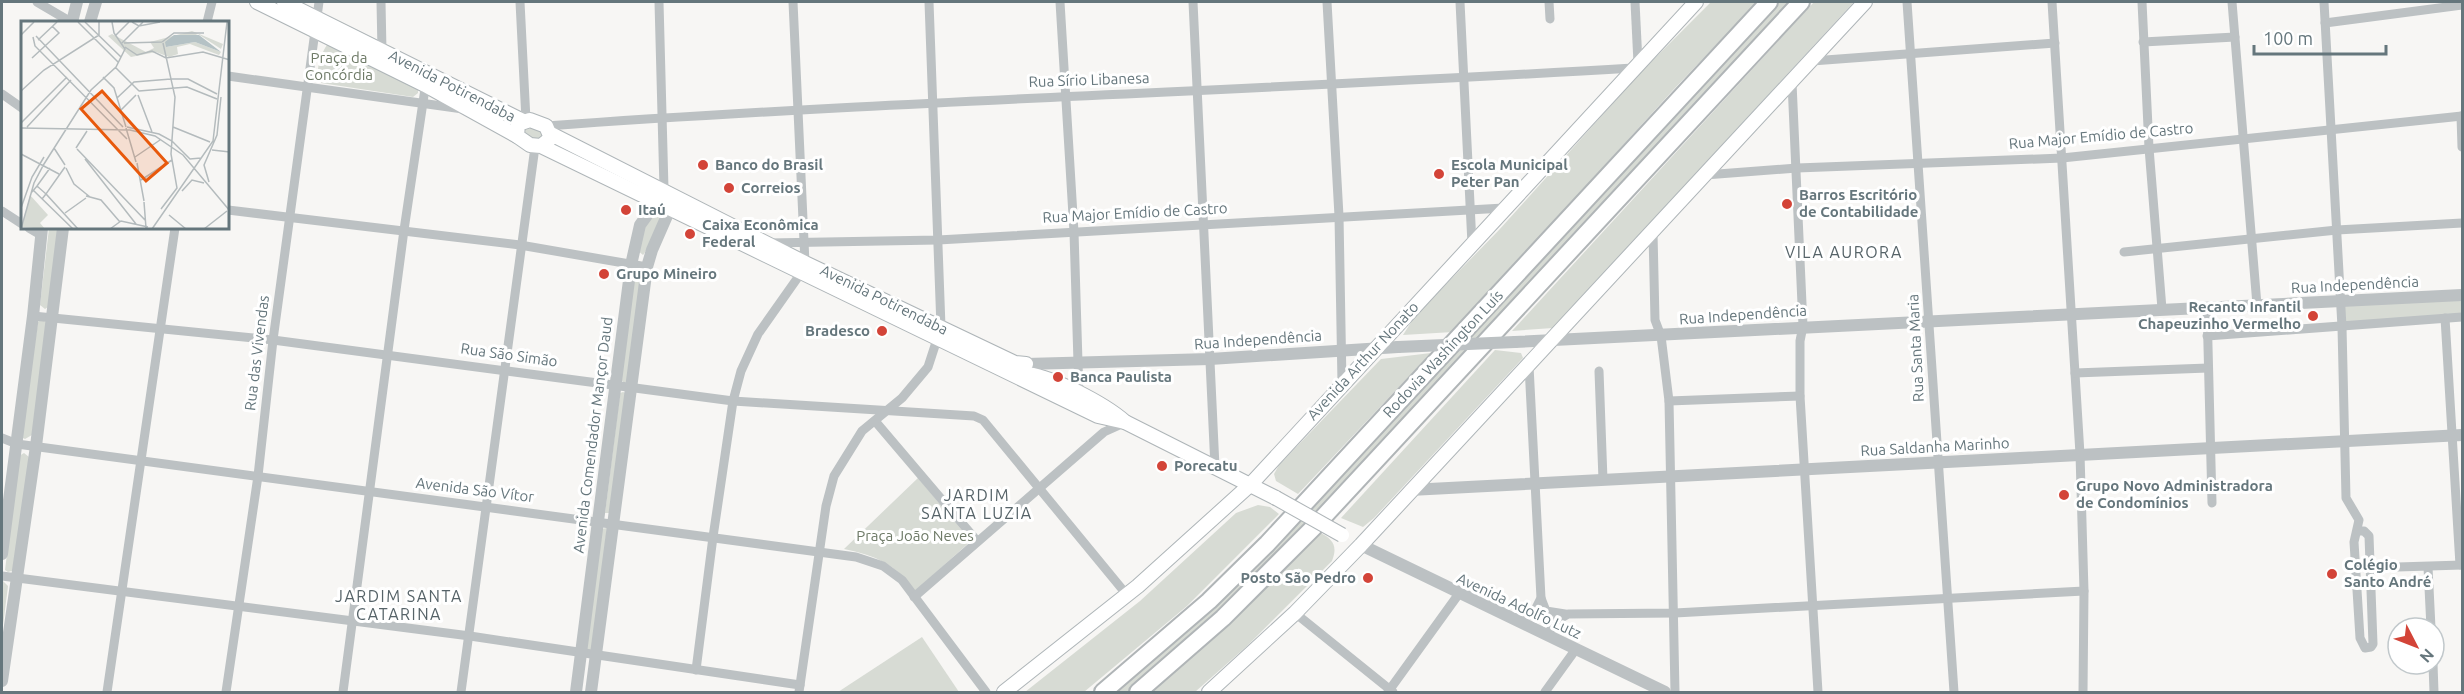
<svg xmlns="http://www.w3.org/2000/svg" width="2464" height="694" viewBox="0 0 2464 694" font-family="Ubuntu,sans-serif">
<rect width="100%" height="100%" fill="#f7f6f4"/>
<g fill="#d7dbd4">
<path d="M1711,2h46l-82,86 -222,244 -50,3 12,-19 84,-86 142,-158z"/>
<path d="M1779,2h16l-527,565 -137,125h-20l566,-582z"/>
<path d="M1814,2h40l-301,326 -41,3z"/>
<path d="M330,41l88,46v6l-5,4 -92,-14c-8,-11 1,-33 9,-42z"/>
<path d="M523,126l20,3 1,12 -17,-1 -5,-12z"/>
<path d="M658,208l6,3c-2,6 -18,42 -21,44l-6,-5 7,-22z"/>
<path d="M49,228h10l-11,79 -3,2 -5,-4z"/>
<path d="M640,275l2,2 -13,105h-6l-2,-3 14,-103z"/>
<path d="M2462,298v17l-119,9 -3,-20z"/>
<path d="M41,319l6,4 -15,112 -7,4 -4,-2 17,-115z"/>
<path d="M1495,350l26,3 2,5 -149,160 -11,9 -22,-9z"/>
<path d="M1431,353l-133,141 -22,-13 -2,-7 5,-9 102,-106z"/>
<path d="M623,392l3,1 -16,120h-5l15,-120z"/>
<path d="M24,453l5,4 -14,113 -7,2 -3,-2 14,-114z"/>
<path d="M918,478l53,63 -56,50c-18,-26 -40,-36 -71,-42z"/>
<path d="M1258,505l12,2 9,7 -92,92 -103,86h-59l115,-91 96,-88z"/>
<path d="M607,528l-14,120 -3,2 -3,-1 13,-120z"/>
<path d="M1319,532c14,7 19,14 13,29l-85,85 -52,46h-46z"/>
<path d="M3,581l5,5 -6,47v-50z"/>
<path d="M922,637l37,55h-121z"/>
</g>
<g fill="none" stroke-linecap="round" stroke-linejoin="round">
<g stroke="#aeb5b8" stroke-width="16">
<g id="secondary">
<path d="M257,2l168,83 92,51"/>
<path d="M284,2l239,119"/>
<path d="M551,134l254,129 210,100 11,1"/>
<path d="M541,146l10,-8 -5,-12 -16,-6 -12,4 -1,12 13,9 11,1 557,270 27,6"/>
<path d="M1021,374c25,-2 85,31 104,48l151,76"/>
<path d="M1004,692l134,-106 113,-102 445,-482"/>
<path d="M1209,692l86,-79 66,-68 504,-543"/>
</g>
</g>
<g stroke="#b0b5b7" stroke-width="20">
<g id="motorway">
<path d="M1103,692l106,-91 58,-57 502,-542"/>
<path d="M1138,692l85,-74 91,-91 487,-525"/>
</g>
</g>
<g stroke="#bcc1c3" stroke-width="9">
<path d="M37,2l34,20"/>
<path d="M381,2l1,49"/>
<path d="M520,2l6,118"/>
<path d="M659,2l5,187"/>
<path d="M1060,2l14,230 5,163"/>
<path d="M1193,2l22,465"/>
<path d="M1327,2l12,214 3,167"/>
<path d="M1460,2l12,242"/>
<path d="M1549,2l1,17"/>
<path d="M1635,2l3,61"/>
<path d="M1907,2l47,690"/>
<path d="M2052,2l28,452 4,137 -1,101"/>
<path d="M2142,2l7,146 13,161"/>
<path d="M2232,2l25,303"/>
<path d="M2324,2l18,325 4,171 13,22 -5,22 6,96 5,10 6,-1 2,-3 -4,-108 -5,-5h-7"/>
<path d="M207,22l5,-20"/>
<path d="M2325,23l137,-18"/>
<path d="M2143,42l92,-5"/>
<path d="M1812,61l243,-18"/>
<path d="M228,76l235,33"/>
<path d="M1792,83l11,243 -3,15v55l18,296"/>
<path d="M2,94l20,14"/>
<path d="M2461,116l1,31"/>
<path d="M546,126c362,-26 725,-36 1087,-58"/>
<path d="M1705,175l92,-7 265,-10 400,-42"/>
<path d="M228,210l292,35 127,22"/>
<path d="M2,211l20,13"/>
<path d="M29,228l12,7"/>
<path d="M1653,233l2,87 6,16 8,65 6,291"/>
<path d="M769,243l169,-3 566,-32"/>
<path d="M2124,252l213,-22 125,-7"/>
<path d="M2207,307l5,196"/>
<path d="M33,316l240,24 460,61 241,15 9,4 144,175"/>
<path d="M2445,318l15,247"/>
<path d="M2207,336l255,-19"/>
<path d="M1599,371l4,109"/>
<path d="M2075,373l133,-5"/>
<path d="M1669,401l131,-5"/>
<path d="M875,421l102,120"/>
<path d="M2,438l15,6 839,113 27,9 19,14 84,112"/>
<path d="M2428,567l3,61"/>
<path d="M2365,568l97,-3"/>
<path d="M2,576l468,60 330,49"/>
<path d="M914,597l190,-165 20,-9"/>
<path d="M1541,598l5,13 19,3"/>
<path d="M1295,613l98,79"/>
<path d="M1513,619l20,-5 8,-16 -12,-232"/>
<path d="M1548,635l6,-13 14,-8 107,-1 409,-22"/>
<path d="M2433,664l1,28"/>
<path d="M696,670l17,-133 20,-136 8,-30 17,-37 43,-61 4,-10 -12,-261"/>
<path d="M107,692l68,-464"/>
<path d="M226,692l32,-216 15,-136 46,-338"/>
<path d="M343,692l61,-462 22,-148"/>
<path d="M461,692l74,-545"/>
<path d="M799,692l27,-186 8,-30 28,-45 40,-33 26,-31 13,-40 -12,-325"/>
<path d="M1388,692l70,-97"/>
<path d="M1545,692l31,-43"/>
</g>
<g stroke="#bcc1c3" stroke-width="12">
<path d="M72,22l5,-20"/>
<path d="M90,22l6,-20"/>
<path d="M1515,342l947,-47"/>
<path d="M1026,364l184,-5 188,-12"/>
<path d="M1410,490l1052,-55"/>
<path d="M1361,545l304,147"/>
<path d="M2,554l31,-238 9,-88"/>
<path d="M2,681l34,-235 27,-218"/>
<path d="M576,692l55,-427 9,-40 21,-29"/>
<path d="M591,692l56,-425 5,-17 21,-48"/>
</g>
<use href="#secondary" stroke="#fff" stroke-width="14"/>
<use href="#motorway" stroke="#fff" stroke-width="16"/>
<g stroke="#aeb5b8" stroke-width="16" stroke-linecap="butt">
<path id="secondary-bridge" d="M1276,498l66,37"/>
</g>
<path stroke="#bcc1c3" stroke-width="12" d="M1398,347l117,-5"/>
<use href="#secondary-bridge" stroke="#fff" stroke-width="14"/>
</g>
<g fill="#d34438" stroke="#fff" stroke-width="2">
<circle cx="703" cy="165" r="6"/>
<circle cx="1439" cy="174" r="6"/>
<circle cx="729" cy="188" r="6"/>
<circle cx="1787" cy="204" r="6"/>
<circle cx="626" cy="210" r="6"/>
<circle cx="690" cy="234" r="6"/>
<circle cx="604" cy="274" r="6"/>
<circle cx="2313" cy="316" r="6"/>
<circle cx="882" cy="331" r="6"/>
<circle cx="1058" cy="377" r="6"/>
<circle cx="1162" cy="466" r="6"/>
<circle cx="2064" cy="495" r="6"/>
<circle cx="2332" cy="574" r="6"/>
<circle cx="1368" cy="578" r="6"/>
</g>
<g text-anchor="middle" stroke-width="6" stroke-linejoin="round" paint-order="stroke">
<g font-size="15" fill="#6e7a67" stroke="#fff">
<text x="339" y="63">Praça da<tspan x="339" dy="17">Concórdia</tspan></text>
<text x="915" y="541">Praça João Neves</text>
</g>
<g font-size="15" fill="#65767c" stroke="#fff">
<text transform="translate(1089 80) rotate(-2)" y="5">Rua Sírio Libanesa</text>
<text transform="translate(452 86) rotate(27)" y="5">Avenida Potirendaba</text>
<text transform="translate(2101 136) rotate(-5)" y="5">Rua Major Emídio de Castro</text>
<text transform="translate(1135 213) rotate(-3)" y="5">Rua Major Emídio de Castro</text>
<text transform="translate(2355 285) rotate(-3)" y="5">Rua Independência</text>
<text transform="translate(884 300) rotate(26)" y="5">Avenida Potirendaba</text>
<text transform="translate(1743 315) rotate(-4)" y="5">Rua Independência</text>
<text transform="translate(1258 340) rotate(-4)" y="5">Rua Independência</text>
<text transform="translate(1916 348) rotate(-93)" y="5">Rua Santa Maria</text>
<text transform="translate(257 353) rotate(-83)" y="5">Rua das Vivendas</text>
<text transform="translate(1443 354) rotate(-47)" y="5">Rodovia Washington Luís</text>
<text transform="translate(509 355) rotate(8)" y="5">Rua São Simão</text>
<text transform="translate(1363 361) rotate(-47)" y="5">Avenida Arthur Nonato</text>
<text transform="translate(593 435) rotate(-83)" y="5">Avenida Comendador Mançor Daud</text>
<text transform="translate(1935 447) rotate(-3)" y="5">Rua Saldanha Marinho</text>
<text transform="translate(475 490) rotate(7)" y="5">Avenida São Vítor</text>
<text transform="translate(1519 606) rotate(25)" y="5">Avenida Adolfo Lutz</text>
</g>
<g font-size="15" font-weight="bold" fill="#65767c" stroke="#fff" text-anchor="start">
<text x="715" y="170">Banco do Brasil</text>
<text x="1451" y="170">Escola Municipal<tspan x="1451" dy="17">Peter Pan</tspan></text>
<text x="741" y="193">Correios</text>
<text x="1799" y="200">Barros Escritório<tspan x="1799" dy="17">de Contabilidade</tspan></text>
<text x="638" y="215">Itaú</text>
<text x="702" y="230">Caixa Econômica<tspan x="702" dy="17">Federal</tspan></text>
<text x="616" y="279">Grupo Mineiro</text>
<text x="2301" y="312" text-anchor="end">Recanto Infantil<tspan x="2301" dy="17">Chapeuzinho Vermelho</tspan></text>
<text x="870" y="336" text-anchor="end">Bradesco</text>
<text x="1070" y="382">Banca Paulista</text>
<text x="1174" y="471">Porecatu</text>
<text x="2076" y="491">Grupo Novo Administradora<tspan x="2076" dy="17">de Condomínios</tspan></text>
<text x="2344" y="570">Colégio<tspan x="2344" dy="17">Santo André</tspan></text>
<text x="1356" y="583" text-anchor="end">Posto São Pedro</text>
</g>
<g font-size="16" letter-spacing="1.5" fill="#566368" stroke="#fff">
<text x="1844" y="258">VILA AURORA</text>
<text x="977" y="501">JARDIM<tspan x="977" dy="18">SANTA LUZIA</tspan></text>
<text x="399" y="602">JARDIM SANTA<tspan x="399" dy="18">CATARINA</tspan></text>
</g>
</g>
<g transform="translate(21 21)">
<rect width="208" height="208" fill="#f7f6f4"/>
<path d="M171,10l31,13 -2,5 -23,-15 -32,13 29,-5 26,10 -2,3 -29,-11 -13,3 1,7 -9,3 -13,-5 -25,5 -23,-21 4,-2 34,18 8,-4 -4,-6zM9,174l18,20 -8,8 5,6 -23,-2z" fill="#d7dbd4"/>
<path d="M153,14h25l22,17 -26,-10 -29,5 -1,-5z" fill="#b5c2c5"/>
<path fill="none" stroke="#b4bbbd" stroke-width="1.5" d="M57,1l40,40M64,1l36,35M111,1l7,4 21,-4M0,14l13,-13M15,15l87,91M94,15l14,-14M12,16l2,9 92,93M17,19l19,-18M141,21l12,-9h30M101,22l21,-21M103,22l38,-1M104,26l12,8 15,-4 14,7 37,-6 27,8M11,37l27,-25 -7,-7M94,46l24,24M82,56l11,11 12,39M0,70l23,-21 55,-35v-13M118,70l48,-4 30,12M117,74l14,37M96,77l17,-16 37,-3h17l29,15M100,89l15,-15M0,102l46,-46M6,106l44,-47M106,106l32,7 13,7 18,18 11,-1M152,106l37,15M0,107l109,2 25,6 28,19 47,56M105,107l10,34M33,127l11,17M55,127l11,-17M56,128l68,71M191,129l18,2M0,133l38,20M114,136l25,-17M64,138l51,65M116,142l7,38M45,147l8,16 16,13 -4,-1M120,159l31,-20M188,161l-5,-17 13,-30 4,-38M16,165l13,-18M11,168l41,40M161,170l10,-11 12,3M11,171l5,-6 9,8 19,-27M69,176l11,3 19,22M21,178l4,-5 32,35M123,181l2,26M0,187l11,-31 12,-20M140,188l16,-21 -6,-34 4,-57 -12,-54M44,192l21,-15M148,194l17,14M0,208l13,-46 10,-19 47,-74 25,-23 9,-18 -11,-16 -2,-11M89,208l11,-8 27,6M131,208l61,-88 14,-119M183,208l23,-18"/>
<path fill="#e8590c" fill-opacity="0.15" stroke="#e8590c" stroke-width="3" d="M81,70l65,72 -21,18 -65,-72z"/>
<rect width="208" height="208" fill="none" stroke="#65767c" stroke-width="3"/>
</g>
<rect width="2464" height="694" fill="none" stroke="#65767c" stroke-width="6"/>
<g transform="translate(2416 646) rotate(132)"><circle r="28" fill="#ffffff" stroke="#c1c8cb" stroke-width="1.5"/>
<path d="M0-4.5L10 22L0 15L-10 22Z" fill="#d34438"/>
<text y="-9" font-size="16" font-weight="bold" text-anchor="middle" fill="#65767c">N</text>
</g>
<path d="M2254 45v9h132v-9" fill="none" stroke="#65767c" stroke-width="3"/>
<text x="2263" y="45" font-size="18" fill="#65767c" stroke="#ffffff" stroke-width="4.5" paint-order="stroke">100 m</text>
</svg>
